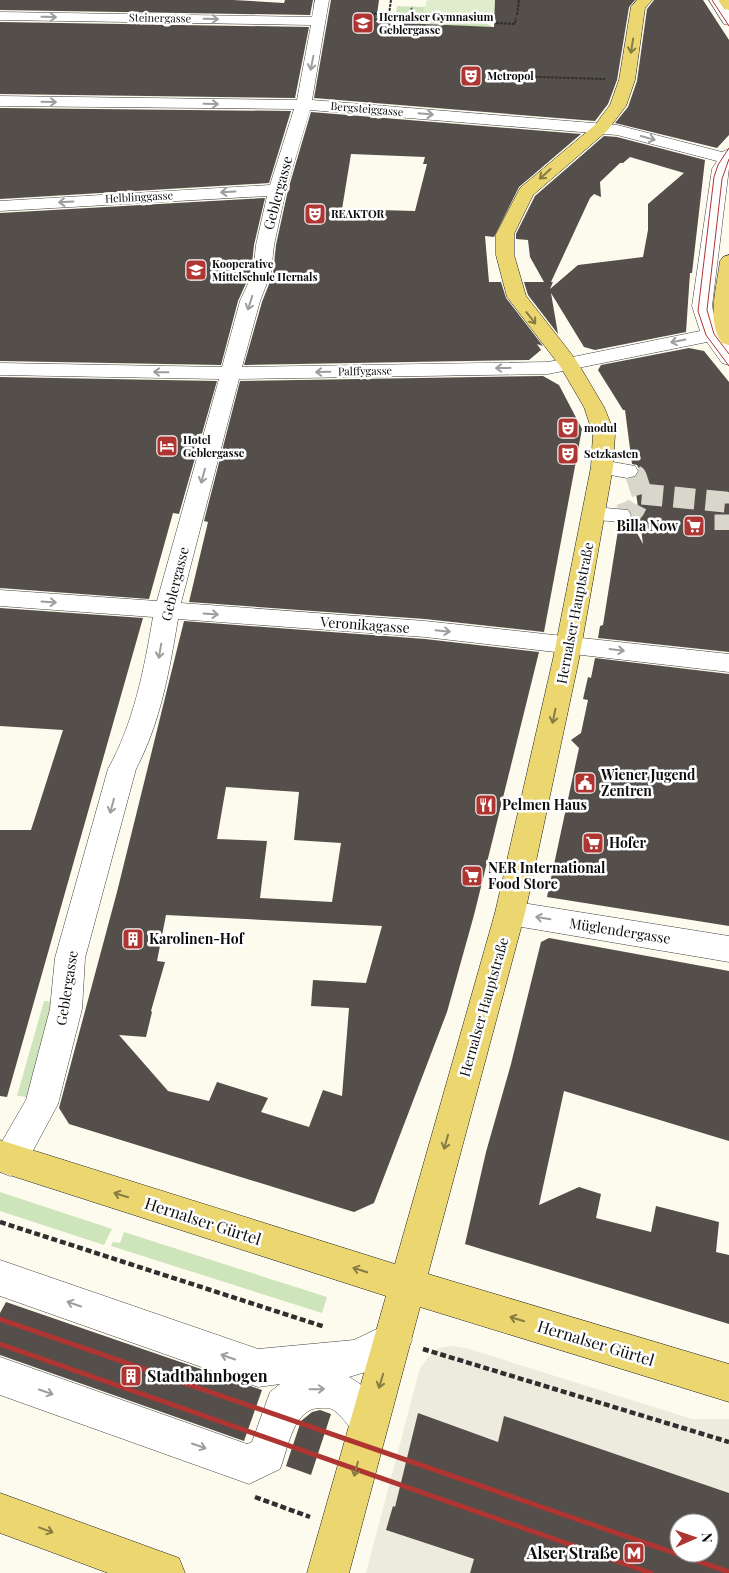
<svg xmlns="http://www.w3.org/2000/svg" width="729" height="1573" viewBox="0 0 729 1573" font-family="'Playfair Display',serif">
<rect width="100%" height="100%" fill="#fdfbee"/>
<g fill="#cee4bb">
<path d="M397,6l28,1 -1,4 66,3v3l-15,1 18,9 -133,-5 2,-9 27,5v-4h7z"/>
<path d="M44,1001l13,1 -27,95 -13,-1z"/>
<path d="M0,1192l112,37 -8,16 -104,-34z"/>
<path d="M124,1232l203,65 -5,16 -211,-67 2,-4 7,1z"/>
</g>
<path fill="#dfedcc" d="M427,0h85l-3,15 -85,-4z"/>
<path fill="#edeade" d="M451,1346l15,2 226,71h37v74l-225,-77 -6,26 -80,-28 -23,93 -9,23 88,29 -4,14h-104l54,-205 13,-16 6,-4z"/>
<g fill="#544f4a" fill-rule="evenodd">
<path d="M0,0h233l51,3 1,-3h28l-3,15 -310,-5z"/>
<path d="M331,0h48l-3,22 118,5 1,-27h140l-6,7 -12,73 -9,24 -13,17 -281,-23z"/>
<path d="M654,0h49l26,40v95l-12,13 -102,-25 13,-16 9,-26 10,-72z"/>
<path d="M0,22l309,5 -14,71 -295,-4z"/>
<path d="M0,108l291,3 -22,72 -269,16z"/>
<path d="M311,112l270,22 -62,53 -25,50 -9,-1 4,46h12l5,16 37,48 -6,-2 4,6 -12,10 -285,5 18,-63 11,-28 3,-29 12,-55zM351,154l74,3 -2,7h4l-12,47 -73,-2z"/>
<path d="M604,136l13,1 88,23 -13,113h-2l-4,59 -91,18 -11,-3 -33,-54 7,41 -30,-39 -4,-13h20l-14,-25 -2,-17 -12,-1v-5l19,-38zM630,157l54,16 -36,31v26l-5,27 -65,8 -28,24 3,-7h-2l39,-84 4,-4 7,3 -1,-15 20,-19h3z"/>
<path d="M265,198l-11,47 -3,27 -13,29 -17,64 -221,-4v-148z"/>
<path d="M689,348l15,3 25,31v270l-131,-14 2,-12 3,-1 16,-101 11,-4 13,24 -9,-66 6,-8 -3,-5 -5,-1 -7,-54h-2l-25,-40 3,-5z"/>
<path d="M543,376l16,9 23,44 -38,203 -119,-13 -236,-17 19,-80 -4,-1 36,-140z"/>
<path d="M0,377l217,4 -38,133 -6,-1 -24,86 -149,-11z"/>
<path d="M0,608l143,10 -136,479 -7,-1v-266h31l32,-100 -63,-4z"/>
<path d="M184,621l241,18 114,13 -65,263 -27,97 -73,191 -20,9 -285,-88 -10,-16 58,-216zM226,787l73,5 -5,48 47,3 -9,59 -72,-4 7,-57 -50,-2zM166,915l216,11 -16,57 -53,-3 -2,26 38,2 -7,88 -19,-6 -14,37 -48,-15 7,-14 -51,-16 -8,19 -41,-10 -49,-56 27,2 6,-25 -1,-1 14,-49 -8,-1z"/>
<path d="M595,658l134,16v252l-182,-29 32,-149 -8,-8 10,-7 7,-33 -5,-1 5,-22 3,1z"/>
<path d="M549,938l180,33v170l-165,-50 -25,114 40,-18 22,7 -5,24 55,14 5,-26 63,16 -3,30 13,3v69l-264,-80 21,-92 25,-88 30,-122z"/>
<path d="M6,1302l256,88 -18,51 -244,-86v-42z"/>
<path d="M320,1410l11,4 -20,61 -25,-9 15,-45 11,-9z"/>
<path d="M418,1413l80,29 6,-26 225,77v80h-259l4,-14 -88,-29 7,-24 2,1zM679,1523h30v30h-30z"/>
</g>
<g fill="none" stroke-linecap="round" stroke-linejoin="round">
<g stroke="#d9d7cc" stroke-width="21" stroke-dasharray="21 11" stroke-linecap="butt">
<path d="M642,494l83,8v28"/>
<path d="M620,515l14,-5 8,-16 -6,-18 -9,-5"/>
</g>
<g stroke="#404040" stroke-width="1">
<g id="minor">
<path d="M315,0h14l-17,100 305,25 105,27 7,-3v19l-17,138 5,22 12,-1v10l-5,1 5,7v20l-7,-2 -15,-21 -159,32 -309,5 -58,224 244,18 304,33v18l-304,-35 -247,-18c-9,53 -17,102 -42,150l-51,189 -3,51 -24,95 -36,67 -12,5 -10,-4v-27l26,-45 24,-91 5,-51 53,-189c26,-47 36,-99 45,-152l-153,-11v-16l157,11 62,-222 -219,-4v-12l222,4 18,-66 13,-28 3,-28 11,-49 -267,15v-10l270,-16 24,-76 -294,-3v-10l297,4 14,-75 -311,-5v-8l312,5zM310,110l307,25 100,26 -5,8 -20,137 8,25 -152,31 -306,5 18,-66 11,-28 3,-28 12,-55z"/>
<path d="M709,0h14l6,10v15l-5,-1z"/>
<path d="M602,460l33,6 3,5 -3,5 -8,2 -33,-6 -3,-5 3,-5z"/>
<path d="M594,507l34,3 3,5 -3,5 -8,2 -34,-3 -3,-5 3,-5z"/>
<path d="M510,901l219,35v26l-219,-37 -10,-3 -5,-9 5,-9z"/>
<path d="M0,1260l258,89 96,-9 39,-19 13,6 6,13 -6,13 -37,18 -20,6c19,10 31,26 39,45l-5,14 -14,5c-21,-8 -19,-18 -34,-30 -5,-4 -10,-3 -15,-3 -27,0 -32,41 -40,61l-31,15 -249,-89v-38l247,87 5,-2 18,-50 10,-8 -22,3 -258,-91z"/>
</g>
</g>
<g stroke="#1e1e1e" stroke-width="1">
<g id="major">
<path d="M637,0h15l-7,8 -10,72 -9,26 -19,25 -74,64 -19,39v21l12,41 50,64 28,47 11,27 -2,33 -34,192 -54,254 -97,361 301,90v38l-309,-95 -71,266h-42l79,-277 -386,-124v-32l395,124 100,-351 58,-254 38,-192 2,-33 -9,-27 -24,-41 -53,-69 -11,-42v-21l24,-46 75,-63 15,-20 9,-25 12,-73z"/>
<path d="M718,0h11v10l-5,-1z"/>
<path d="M729,255v90l-7,-2c-16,-22 -5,-57 -2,-82l3,-4z"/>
<path d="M0,1493l179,65 6,15h-77l-108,-40z"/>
</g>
</g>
<g stroke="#2f2f2f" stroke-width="2" stroke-dasharray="3 1" stroke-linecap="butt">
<path d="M391,0l-2,14 86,4"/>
<path d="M362,13l22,1"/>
<path d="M410,15l2,-8"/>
<path d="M517,15l2,-15"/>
<path d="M360,19l58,2 6,-2 1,-3"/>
<path d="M496,23l19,1 1,-6"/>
<path d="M511,76l94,3"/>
</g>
<g stroke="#2f2f2f" stroke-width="4.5" stroke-dasharray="6 3" stroke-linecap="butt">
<path d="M0,1222l325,105"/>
<path d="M423,1349l306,93"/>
<path d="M255,1497l55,20"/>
</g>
<use href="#minor" fill="#fff" fill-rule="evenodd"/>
<use href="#major" fill="#ebd670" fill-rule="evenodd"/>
<g stroke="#af3532" stroke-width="1">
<path d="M712,0l17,26"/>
<path d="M729,148l-11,17 -4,12 -16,134 8,24 23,31"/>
<path d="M729,159l-7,20 -15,131 7,24 15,20"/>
</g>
<g stroke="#af3532" stroke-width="5">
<path d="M0,1319l729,253"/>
<path d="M0,1344l651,229"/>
</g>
</g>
<defs><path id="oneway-shaft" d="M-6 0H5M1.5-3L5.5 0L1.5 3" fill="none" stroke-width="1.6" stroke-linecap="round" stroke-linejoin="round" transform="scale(1.25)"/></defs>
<g stroke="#9e9e9e">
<use href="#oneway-shaft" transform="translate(49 17) rotate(1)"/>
<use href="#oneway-shaft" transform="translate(211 19) rotate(1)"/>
<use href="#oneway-shaft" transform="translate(312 63) rotate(101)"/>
<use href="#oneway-shaft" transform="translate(49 102) rotate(1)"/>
<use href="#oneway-shaft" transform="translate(211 104) rotate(1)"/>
<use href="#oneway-shaft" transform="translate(426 114) rotate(5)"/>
<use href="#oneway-shaft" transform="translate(648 138) rotate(15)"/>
<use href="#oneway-shaft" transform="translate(228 192) rotate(177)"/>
<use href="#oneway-shaft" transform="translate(66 202) rotate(177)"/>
<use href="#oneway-shaft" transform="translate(250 303) rotate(108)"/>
<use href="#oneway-shaft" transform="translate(678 341) rotate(168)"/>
<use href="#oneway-shaft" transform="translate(503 368) rotate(179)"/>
<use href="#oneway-shaft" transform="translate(161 372) rotate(-179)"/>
<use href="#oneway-shaft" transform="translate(323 372) rotate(179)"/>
<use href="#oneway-shaft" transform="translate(203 476) rotate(105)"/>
<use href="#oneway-shaft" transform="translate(49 602) rotate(4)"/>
<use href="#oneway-shaft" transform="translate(211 614) rotate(4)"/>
<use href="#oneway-shaft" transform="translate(443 631) rotate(6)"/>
<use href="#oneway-shaft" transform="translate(617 650) rotate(7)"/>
<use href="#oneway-shaft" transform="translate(160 651) rotate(100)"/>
<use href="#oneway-shaft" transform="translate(112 806) rotate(105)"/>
<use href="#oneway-shaft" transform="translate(543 918) rotate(-171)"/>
<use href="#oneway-shaft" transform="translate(74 1304) rotate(-161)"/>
<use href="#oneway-shaft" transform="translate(228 1357) rotate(-161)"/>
<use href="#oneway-shaft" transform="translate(317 1389) rotate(-1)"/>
<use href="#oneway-shaft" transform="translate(46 1392) rotate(19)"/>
<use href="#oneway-shaft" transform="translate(199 1446) rotate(19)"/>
</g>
<g stroke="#877c43">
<use href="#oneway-shaft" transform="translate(632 46) rotate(99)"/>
<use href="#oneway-shaft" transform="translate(545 174) rotate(138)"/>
<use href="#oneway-shaft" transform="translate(531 318) rotate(52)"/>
<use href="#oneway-shaft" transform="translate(554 716) rotate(102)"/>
<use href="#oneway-shaft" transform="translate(446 1142) rotate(106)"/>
<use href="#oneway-shaft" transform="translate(121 1195) rotate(-163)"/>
<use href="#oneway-shaft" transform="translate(360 1270) rotate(-162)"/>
<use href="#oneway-shaft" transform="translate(517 1319) rotate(-163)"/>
<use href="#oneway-shaft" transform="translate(381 1381) rotate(107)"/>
<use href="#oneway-shaft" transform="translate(356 1469) rotate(105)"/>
<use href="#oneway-shaft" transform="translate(46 1530) rotate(20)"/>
</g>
<defs>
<g id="school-square" transform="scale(1.125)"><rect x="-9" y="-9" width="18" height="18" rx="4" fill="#af3532" stroke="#fff"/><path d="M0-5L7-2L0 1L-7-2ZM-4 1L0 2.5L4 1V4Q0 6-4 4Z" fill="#fff"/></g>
<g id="theatre-square" transform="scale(1.125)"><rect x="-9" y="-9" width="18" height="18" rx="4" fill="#af3532" stroke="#fff"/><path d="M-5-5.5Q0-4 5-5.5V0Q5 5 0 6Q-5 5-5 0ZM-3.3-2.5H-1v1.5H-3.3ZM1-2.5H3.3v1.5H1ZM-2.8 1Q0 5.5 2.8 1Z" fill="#fff"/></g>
<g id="hotel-square" transform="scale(1.125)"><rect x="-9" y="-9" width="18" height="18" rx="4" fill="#af3532" stroke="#fff"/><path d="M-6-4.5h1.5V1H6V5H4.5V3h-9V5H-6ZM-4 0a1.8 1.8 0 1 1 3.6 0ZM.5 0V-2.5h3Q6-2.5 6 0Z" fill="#fff"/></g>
<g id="supermarket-square" transform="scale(1.125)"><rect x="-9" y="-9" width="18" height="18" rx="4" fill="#af3532" stroke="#fff"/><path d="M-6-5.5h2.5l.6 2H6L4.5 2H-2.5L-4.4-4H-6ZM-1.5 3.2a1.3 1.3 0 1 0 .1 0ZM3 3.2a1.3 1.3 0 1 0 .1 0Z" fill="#fff"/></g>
<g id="civic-square" transform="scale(1.125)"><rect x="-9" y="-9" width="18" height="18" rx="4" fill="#af3532" stroke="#fff"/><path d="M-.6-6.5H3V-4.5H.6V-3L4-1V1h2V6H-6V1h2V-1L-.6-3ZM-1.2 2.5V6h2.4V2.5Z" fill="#fff"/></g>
<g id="restaurant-square" transform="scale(1.125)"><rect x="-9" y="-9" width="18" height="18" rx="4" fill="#af3532" stroke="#fff"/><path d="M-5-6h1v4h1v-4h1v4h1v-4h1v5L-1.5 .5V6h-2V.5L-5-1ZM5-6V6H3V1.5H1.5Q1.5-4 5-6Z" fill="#fff"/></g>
<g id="building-square" transform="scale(1.125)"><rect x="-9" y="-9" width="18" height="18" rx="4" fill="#af3532" stroke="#fff"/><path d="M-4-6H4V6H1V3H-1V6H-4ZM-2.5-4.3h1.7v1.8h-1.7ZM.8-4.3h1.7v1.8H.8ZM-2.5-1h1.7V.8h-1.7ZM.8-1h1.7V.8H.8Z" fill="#fff"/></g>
<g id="metro-square" transform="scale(1.125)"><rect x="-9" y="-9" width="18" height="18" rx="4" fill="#af3532" stroke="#fff"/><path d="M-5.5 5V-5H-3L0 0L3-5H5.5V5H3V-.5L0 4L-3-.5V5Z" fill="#fff"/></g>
</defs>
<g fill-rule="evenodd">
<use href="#school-square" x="363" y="23"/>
<use href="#theatre-square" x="471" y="76"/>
<use href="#theatre-square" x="315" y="214"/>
<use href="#school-square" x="196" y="270"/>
<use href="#theatre-square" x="568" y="428"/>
<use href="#hotel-square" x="167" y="446"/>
<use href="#theatre-square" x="568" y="454"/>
<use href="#supermarket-square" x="694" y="526"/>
<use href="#civic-square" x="585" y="783"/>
<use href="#restaurant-square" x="486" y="805"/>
<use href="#supermarket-square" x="593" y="843"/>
<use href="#supermarket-square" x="472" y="876"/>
<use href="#building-square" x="133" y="939"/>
<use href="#building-square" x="131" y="1376"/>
<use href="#metro-square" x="634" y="1553"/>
</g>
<g text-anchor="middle" stroke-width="5" stroke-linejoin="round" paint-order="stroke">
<g font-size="11" font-weight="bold" fill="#0d0d0d" stroke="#fff" text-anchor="start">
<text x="379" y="21">Hernalser Gymnasium<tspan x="379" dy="13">Geblergasse</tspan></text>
<text x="487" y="80">Metropol</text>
<text x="331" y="218">REAKTOR</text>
<text x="212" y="268">Kooperative<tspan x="212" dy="13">Mittelschule Hernals</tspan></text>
<text x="584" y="432">modul</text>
<text x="183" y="444">Hotel<tspan x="183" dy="13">Geblergasse</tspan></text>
<text x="584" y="458">Setzkasten</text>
</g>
<g font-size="11" fill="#0d0d0d" stroke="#fff">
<text transform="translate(160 18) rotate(1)" y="4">Steinergasse</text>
<text transform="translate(367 109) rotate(5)" y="4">Bergsteiggasse</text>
<text transform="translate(139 197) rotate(-3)" y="4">Helblinggasse</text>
<text transform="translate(365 371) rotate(-1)" y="4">Palffygasse</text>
</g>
<g font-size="14" fill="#0d0d0d" stroke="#fff">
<text transform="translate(278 193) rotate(-75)" y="5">Geblergasse</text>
<text transform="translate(175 584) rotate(-76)" y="5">Geblergasse</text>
<text transform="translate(575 613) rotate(-79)" y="5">Hernalser Hauptstraße</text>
<text transform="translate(365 625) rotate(4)" y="5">Veronikagasse</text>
<text transform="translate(620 931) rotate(9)" y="5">Müglendergasse</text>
<text transform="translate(67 988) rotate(-81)" y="5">Geblergasse</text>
<text transform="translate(484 1007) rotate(-74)" y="5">Hernalser Hauptstraße</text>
</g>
<g font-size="14" font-weight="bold" fill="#0d0d0d" stroke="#fff" text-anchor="start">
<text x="678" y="531" text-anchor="end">Billa Now</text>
<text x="601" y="780">Wiener Jugend<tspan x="601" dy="16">Zentren</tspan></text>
<text x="502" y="810">Pelmen Haus</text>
<text x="609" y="848">Hofer</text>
<text x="488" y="873">NER International<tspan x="488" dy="16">Food Store</tspan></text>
<text x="149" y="944">Karolinen-Hof</text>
</g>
<g font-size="16" fill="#0d0d0d" stroke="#fff">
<text transform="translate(203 1221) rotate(18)" y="6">Hernalser Gürtel</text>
<text transform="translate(596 1343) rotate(17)" y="6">Hernalser Gürtel</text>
</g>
<g font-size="16" font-weight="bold" fill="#0d0d0d" stroke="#fff" text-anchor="start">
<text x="147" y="1382">Stadtbahnbogen</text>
<text x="618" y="1559" text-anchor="end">Alser Straße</text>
</g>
</g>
<g transform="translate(694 1538) rotate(88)"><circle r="24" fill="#ffffff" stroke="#9e9e9e"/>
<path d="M0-4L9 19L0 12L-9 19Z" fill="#af3532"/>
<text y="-8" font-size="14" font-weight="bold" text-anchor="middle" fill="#0d0d0d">N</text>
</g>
</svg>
